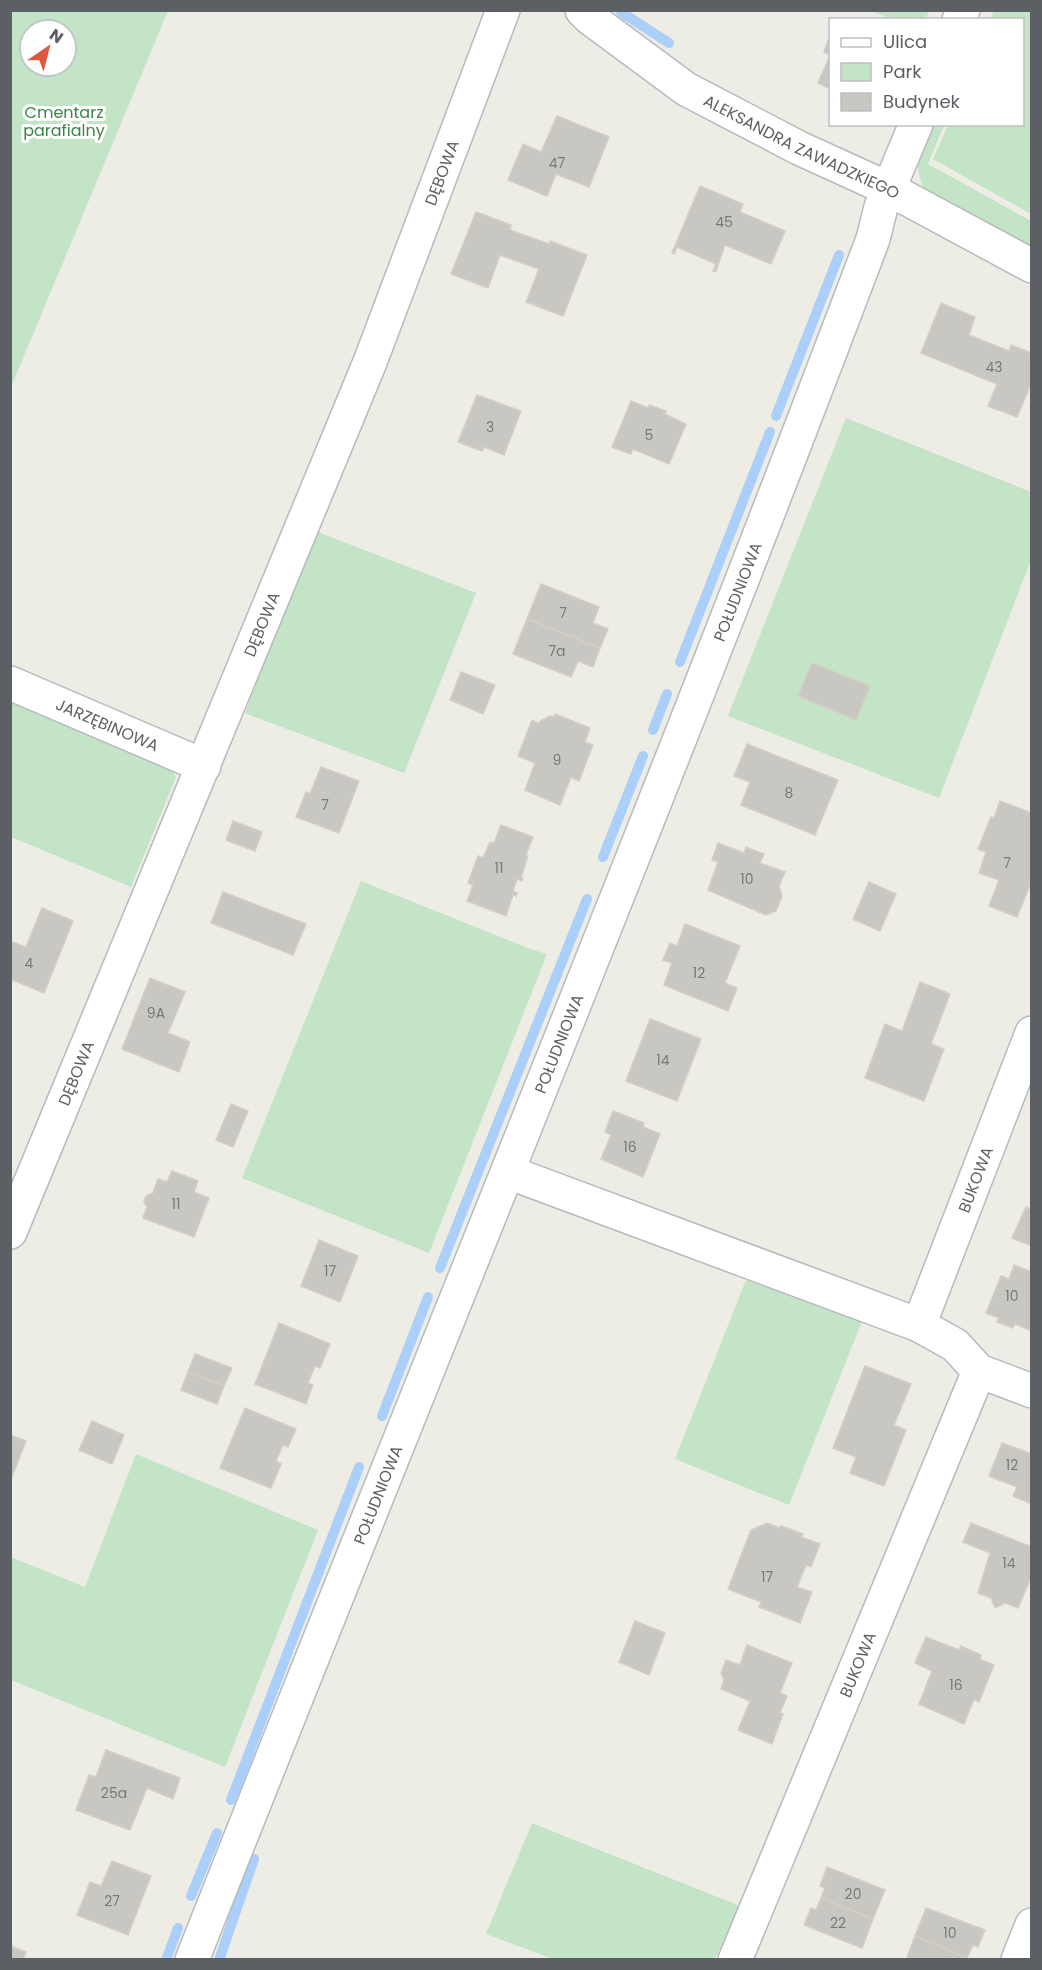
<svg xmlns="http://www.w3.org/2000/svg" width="1042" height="1970" viewBox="0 0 1042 1970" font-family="Poppins,sans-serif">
<rect width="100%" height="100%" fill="#eeede5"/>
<g fill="#c3e4c6" fill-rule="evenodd">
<path d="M11,10l157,1 -157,376 -1,-376zM30,30h36v36h-36z"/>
<path d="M871,11h58l-4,9 -33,-1z"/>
<path d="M994,11h37v203l-98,-55 15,-34 74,-1v-104l-32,-1z"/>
<path d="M932,125h12l-16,39 103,57v29l-107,-60c-12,-32 -5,-36 8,-65z"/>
<path d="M846,418l185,74v68l-92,238 -211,-82z"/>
<path d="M315,531l161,62 -72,180 -159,-60z"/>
<path d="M10,696l154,62 12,19 -45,110 -120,-50z"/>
<path d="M361,881l172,69 14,4 -118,299 -187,-75z"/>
<path d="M746,1280l116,41 -73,184 -114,-46z"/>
<path d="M136,1454l182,76 -93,237 -214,-87v-123l74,30z"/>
<path d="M532,1823l208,83 -25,53h-162l-67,-25z"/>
</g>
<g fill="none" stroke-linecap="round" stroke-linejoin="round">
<g stroke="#aacff9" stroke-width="10">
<path d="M621,12l48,31"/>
<path d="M776,416l63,-161"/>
<path d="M680,662l90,-230"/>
<path d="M653,730l14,-36"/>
<path d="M603,857l40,-101"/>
<path d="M440,1268l147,-369"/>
<path d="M382,1416l46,-119"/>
<path d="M231,1800l128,-333"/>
<path d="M191,1896l26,-63"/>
<path d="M166,1960l12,-32"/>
<path d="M219,1960l35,-101"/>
</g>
</g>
<g fill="#c9c7c2" stroke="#d2cfc3" stroke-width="1.5">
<path d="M830,35v54l-12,-6 12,-28 -6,-3z"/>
<path d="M557,116l52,21 -20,50 -33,-13 -9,22 -39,-16 15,-36 18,8z"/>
<path d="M700,186l43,18 -3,8 45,19 -14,33 -46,-19 -9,26h-3l3,-7 -39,-17 -3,7 -2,-1z"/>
<path d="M476,212l35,13 -1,5 39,14 1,-3 37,14 -24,61 -37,-14 13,-33 -39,-14 -12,33 -37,-14z"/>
<path d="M941,303l34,14 -6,18 40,16 2,-6 21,8v28l-15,36 -29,-11 9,-22 -76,-31z"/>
<path d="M477,395l44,16 -17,44 -20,-8 -2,4 -24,-9z"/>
<path d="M631,401l17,7 1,-3 17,6 -1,3 21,10 -17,40 -36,-15 -2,5 -19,-7z"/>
<path d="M541,584l58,23 -6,16 15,6 -8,19 -73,-29z"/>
<path d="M527,619l73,29 -7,19 -15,-6 -7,16 -58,-23z"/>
<path d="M812,663l58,23 -14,34 -58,-24z"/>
<path d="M461,672l34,13 -12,29 -33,-14z"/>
<path d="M555,714l35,14 -5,14 8,3 -14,36 -8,-4 -11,28 -35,-15 10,-27 -17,-7 14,-36 7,4 1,-3 10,-5 4,1z"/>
<path d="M747,744l91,36 -23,55 -74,-30 9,-23 -16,-6z"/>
<path d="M321,767l38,14 -20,52 -43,-16 10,-25 4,2z"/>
<path d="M1000,801l32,12v67l-15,37 -28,-11 10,-26 -20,-7 7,-21 -8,-3 13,-32 3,1z"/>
<path d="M233,821l29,11 -7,19 -29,-11z"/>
<path d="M501,825l32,12 -7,18 2,1 -7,21 2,1 -1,3 -5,-2 -4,12 4,2 -1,3 -3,-1 -7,21 -39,-15 6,-16 -5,-2 10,-27 5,2 7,-16 4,1z"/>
<path d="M718,843l26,10 2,-6 18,7 -4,9 25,9 -6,14 3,10 -6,15 -10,4 -58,-25 10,-28 -6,-2z"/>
<path d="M869,882l27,12 -16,37 -27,-12z"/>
<path d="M223,892l83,32 -13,31 -82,-32z"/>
<path d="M42,908l31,13 -29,72 -34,-14v-38l16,6z"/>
<path d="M685,924l55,22 -15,37 12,5 -9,23 -64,-26 8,-22 -9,-3 7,-17 7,3z"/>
<path d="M150,978l35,14 -17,41 22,9 -11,30 -57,-23z"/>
<path d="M920,982l30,12 -19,50 13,5 -20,52 -59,-23 20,-54 17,7z"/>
<path d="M650,1019l51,20 -24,62 -51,-20z"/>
<path d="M231,1104l17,7 -15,36 -17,-7z"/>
<path d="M613,1111l31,12 -1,4 17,7 -17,43 -42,-18 10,-24 -6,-3z"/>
<path d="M172,1171l26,10 -4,11 15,6 -15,39 -51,-19 4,-11 -3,-5 2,-6 7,-3 5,-14 9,3z"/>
<path d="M1026,1207l6,3v36l-20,-8z"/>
<path d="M319,1240l39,16 -18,46 -39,-16z"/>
<path d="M1014,1265l18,7v59l-17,-7 -2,4 -16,-6 2,-4 -13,-5 15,-37 8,3z"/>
<path d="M279,1323l51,21 -10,24 -5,-2 -7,17 5,2 -7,19 -51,-20z"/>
<path d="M195,1354l37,14 -8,18 -36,-14z"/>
<path d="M865,1366l46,18 -17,41 12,5 -22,56 -34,-13 6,-16 -23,-9z"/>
<path d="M188,1372l36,14 -7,18 -36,-14z"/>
<path d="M245,1408l51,21 -8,18 -5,-2 -7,16 5,3 -10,24 -51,-20z"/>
<path d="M92,1421l32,14 -12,29 -33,-14z"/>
<path d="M10,1435l16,6 -16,41z"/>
<path d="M1002,1443l30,11v50l-19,-8 4,-9 -28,-11z"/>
<path d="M767,1523l13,5 1,-2 22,8 -2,3 19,7 -9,23 -5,-2 -9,22 15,5 -12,31 -41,-16 2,-5 -33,-13 23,-59z"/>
<path d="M971,1523l61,24v28l-14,33 -13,-5 -10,5 -4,-10 -13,-5 12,-40 -27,-11z"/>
<path d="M635,1621l30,12 -16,42 -30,-13z"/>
<path d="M926,1637l33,13 2,-4 20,9 -1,4 14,6 -15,37 -5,-3 -10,25 -45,-20 13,-33 -17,-8z"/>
<path d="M747,1645l45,18 -12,30 7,3 -7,17 3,1 -11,30 -34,-14 12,-29 -29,-12 3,-9 -3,-7 5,-13 14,5z"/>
<path d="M106,1750l74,28 -7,21 -26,-11 -17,42 -54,-20 13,-35 7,2z"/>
<path d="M112,1861l39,15 -23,59 -51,-20 13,-33 11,4z"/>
<path d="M827,1867l58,23 -12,29 -52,-21 4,-10 -5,-2z"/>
<path d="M821,1898l52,21 -11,29 -58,-23 7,-17 5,2z"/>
<path d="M926,1908l59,22 -7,17 -5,-2 -6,13 -52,-22z"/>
<path d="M915,1936l52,22v2h-61z"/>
<path d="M10,1946l16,6 -3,8h-13z"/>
</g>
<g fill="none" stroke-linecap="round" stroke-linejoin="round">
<g stroke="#b7b9be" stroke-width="36">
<g id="street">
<path id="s1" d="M582,10l8,8 96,71 113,59 90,41 143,77"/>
<path d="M959,20l4,-10"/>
<path id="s2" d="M10,683l194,83"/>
<path d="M508,1172l411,153 36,20 24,26 53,20"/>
<path id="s3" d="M10,1232l360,-870 133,-352"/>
<path id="s4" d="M919,1325l113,-292"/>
<path id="s5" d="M192,1960c227,-574 463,-1144 681,-1721l8,-32 35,-83"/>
<path id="s6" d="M735,1960l244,-589"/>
<path d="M1018,1960l14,-35"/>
</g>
</g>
<use href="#street" stroke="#fff" stroke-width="33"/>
</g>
<g text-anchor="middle" stroke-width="6" stroke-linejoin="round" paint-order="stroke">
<g font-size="14" fill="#77797c">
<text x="557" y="168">47</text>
<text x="724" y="227">45</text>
<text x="994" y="372">43</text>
<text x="490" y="432">3</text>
<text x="649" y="440">5</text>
<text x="563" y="618">7</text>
<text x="557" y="656">7a</text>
<text x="557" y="765">9</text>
<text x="789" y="798">8</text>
<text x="325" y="810">7</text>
<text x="1007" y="868">7</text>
<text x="499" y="873">11</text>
<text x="747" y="884">10</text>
<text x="29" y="968">4</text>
<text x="699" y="978">12</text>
<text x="156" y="1018">9A</text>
<text x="663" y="1065">14</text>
<text x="630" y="1152">16</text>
<text x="176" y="1209">11</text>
<text x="330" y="1276">17</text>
<text x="1012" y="1301">10</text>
<text x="1012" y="1470">12</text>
<text x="1009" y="1568">14</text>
<text x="767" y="1582">17</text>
<text x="956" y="1690">16</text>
<text x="114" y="1798">25a</text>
<text x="853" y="1899">20</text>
<text x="112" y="1906">27</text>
<text x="838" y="1928">22</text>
<text x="950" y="1938">10</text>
</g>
<g font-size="16" fill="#3c8446" stroke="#fff">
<text x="64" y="118">Cmentarz<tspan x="64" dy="18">parafialny</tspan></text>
</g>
<g font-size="16" fill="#5c5f64" stroke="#fff">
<text dy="6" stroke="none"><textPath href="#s1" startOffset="260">ALEKSANDRA ZAWADZKIEGO</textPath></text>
<text dy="6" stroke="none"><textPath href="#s3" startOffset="1144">DĘBOWA</textPath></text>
<text dy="6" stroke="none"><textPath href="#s5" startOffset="1473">POŁUDNIOWA</textPath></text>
<text dy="6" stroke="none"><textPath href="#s3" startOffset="658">DĘBOWA</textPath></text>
<text dy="6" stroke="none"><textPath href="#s2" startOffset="106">JARZĘBINOWA</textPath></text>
<text dy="6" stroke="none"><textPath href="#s5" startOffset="987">POŁUDNIOWA</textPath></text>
<text dy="6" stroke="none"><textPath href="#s3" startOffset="172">DĘBOWA</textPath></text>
<text dy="6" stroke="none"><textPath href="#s4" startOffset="156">BUKOWA</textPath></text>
<text dy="6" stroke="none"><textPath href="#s5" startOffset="501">POŁUDNIOWA</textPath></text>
<text dy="6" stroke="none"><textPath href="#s6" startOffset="320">BUKOWA</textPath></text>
</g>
</g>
<rect width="1042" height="1970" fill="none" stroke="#5c5f64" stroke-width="24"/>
<rect x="829" y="18" width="195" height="108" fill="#ffffff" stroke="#bebfc1" stroke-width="1.5"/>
<rect x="841" y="38" width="30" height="9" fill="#ffffff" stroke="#bebfc1" stroke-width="1.5"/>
<text x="883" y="48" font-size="18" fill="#5c5f64">Ulica</text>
<rect x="841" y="63" width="30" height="18" fill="#c3e4c6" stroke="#bebfc1" stroke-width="1.5"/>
<text x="883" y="78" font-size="18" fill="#5c5f64">Park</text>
<rect x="841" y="93" width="30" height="18" fill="#c9c7c2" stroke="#bebfc1" stroke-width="1.5"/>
<text x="883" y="108" font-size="18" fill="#5c5f64">Budynek</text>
<g transform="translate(48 48) rotate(35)"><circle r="28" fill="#ffffff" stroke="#bebfc1" stroke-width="1.5"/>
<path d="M0-4.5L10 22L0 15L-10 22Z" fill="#dd583c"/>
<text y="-9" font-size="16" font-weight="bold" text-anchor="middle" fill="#5c5f64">N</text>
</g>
</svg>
